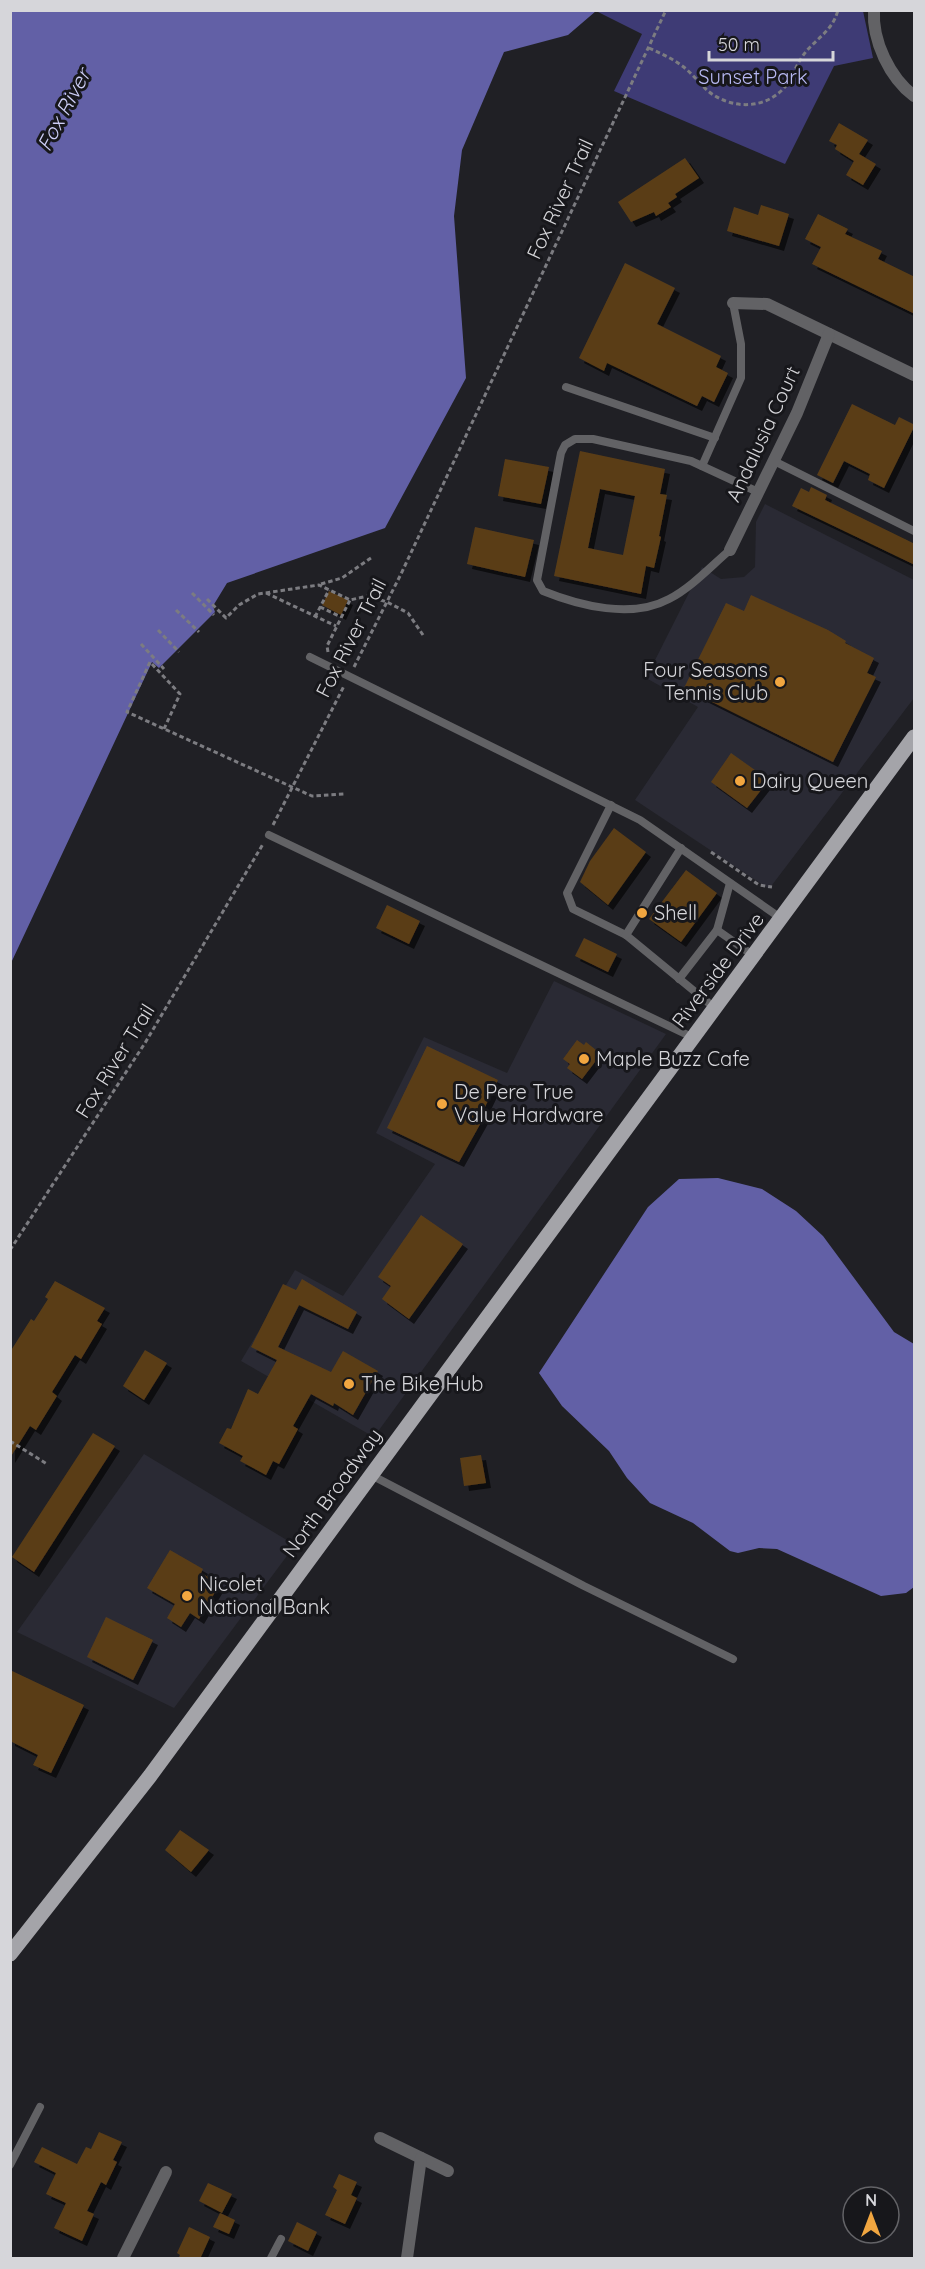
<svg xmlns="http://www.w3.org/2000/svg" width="925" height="2269" viewBox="0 0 925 2269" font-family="Quicksand,sans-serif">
<defs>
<filter id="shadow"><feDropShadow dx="5" dy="5" stdDeviation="0" flood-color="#0009"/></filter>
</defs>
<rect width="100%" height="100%" fill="#202025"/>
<g fill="#2a2a34">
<path d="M765,504l149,76v118l-145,191 -134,-89 63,-93 -52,-29 56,-111 19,12 23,-2 11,-10 1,-45z"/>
<path d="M554,981l112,53 -292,403 -133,-76 54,-91 48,26 92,-132 -59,-31 48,-96 83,36z"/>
<path d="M144,1454l151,91 -121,163 -157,-76z"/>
</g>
<path fill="#3e3b75" d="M596,11h267l10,47 -39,8 -49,98 -171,-73 28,-57z"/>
<g fill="#6260a6">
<path d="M11,10l585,1 -28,24 -64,17 -42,98 -8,66 12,162 -81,150 -158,55 -14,23 2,6 -56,56 -7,-6 -141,301z"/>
<path d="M718,1178l44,11 34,22 27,25 71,96 20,12v243l-8,6 -25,3 -104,-47 -18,-1 -21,5 -8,-2 -37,-28 -43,-20 -23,-25 -18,-27 -47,-45 -23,-33 109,-166 31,-28z"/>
</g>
<g fill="#5a3d19" fill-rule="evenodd" filter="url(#shadow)">
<path d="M839,123l29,17 -9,14 17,10 -13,21 -17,-10 8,-14 -19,-12 2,-4 -8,-4z"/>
<path d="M685,158l14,20 -24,16 2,3 -9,6 3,4 -15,9 -2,-4 -23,10 -13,-20z"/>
<path d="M761,205l28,9 -10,32 -52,-15 7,-24 24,8z"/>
<path d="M818,214l30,15 -3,5 37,17 -4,8 37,18v37l-103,-50 9,-17 -16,-8z"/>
<path d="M625,263l50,25 -18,36 64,32 -5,11 12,6 -14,29 -12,-6 -5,10 -90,-43 -3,8 -25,-13z"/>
<path d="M852,404l43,21 4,-8 16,8 -31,63 -16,-8 2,-6 -26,-13 -11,22 -16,-8z"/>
<path d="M580,451l85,18 -5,25 7,1 -8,41 2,1 -7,31 -8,-2 -5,28 -87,-18zM600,489l35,7 -12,59 -35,-7z"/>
<path d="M505,459l44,8 -8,37 -43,-8z"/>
<path d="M811,487l16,8 -2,5 90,44v21l-123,-59 9,-18 8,4z"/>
<path d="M475,527l59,13 -9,37 -58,-13z"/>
<path d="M329,591l19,9 -7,15 -19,-10z"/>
<path d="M751,595l77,35 18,11 -1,2 29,15 -7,15 9,4 -43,85 -149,-74 42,-85 18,8z"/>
<path d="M731,753l38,27 -22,28 -36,-26z"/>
<path d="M614,828l32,24 -38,53 -28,-23 10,-21z"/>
<path d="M686,870l31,23 -36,49 -32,-23z"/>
<path d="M387,905l33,16 -11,23 -33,-16z"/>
<path d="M584,938l33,16 -9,18 -33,-16z"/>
<path d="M577,1040l7,5 2,-3 15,12 -19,25 -15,-11 3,-4 -7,-5z"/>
<path d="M427,1046l71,34 -14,29 4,1 -29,52 -72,-34z"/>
<path d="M421,1215l42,29 -54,75 -27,-20 9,-13 -13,-9z"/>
<path d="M302,1279l55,33 -9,17 -49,-24 -21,42 53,25 12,-21 35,20 -25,44 -19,-12 -1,3 -22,-12 -18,32 5,3 -19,35 -6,-3 -7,14 -26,-14 3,-5 -24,-13 8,-15 4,1 17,-40 10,5 19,-34 -26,-13 32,-63 13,6z"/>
<path d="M55,1281l50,27 -8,13 5,3 -21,35 -6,-4 -23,37 5,4 -21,34 -6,-4 -20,32v-106l21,-33 3,2 14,-22 -3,-2z"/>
<path d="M145,1350l22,13 -23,37 -21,-14z"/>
<path d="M93,1433l22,13 -81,126 -22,-15z"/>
<path d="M481,1455l5,28 -22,3 -4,-28z"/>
<path d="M170,1550l33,19 -2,4 19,11 -21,35 -9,-6 -9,14 -14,-9 8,-14 -28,-16z"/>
<path d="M106,1617l47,23 -20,40 -46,-23z"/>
<path d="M10,1670l74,35 -33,68 -18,-8 5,-10 -28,-14z"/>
<path d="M180,1830l29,20 -18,22 -26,-22z"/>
<path d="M99,2132l23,10 -9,18 4,2 -11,23 -5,-3 -14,29 7,3 -12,27 -28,-13 12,-25 -20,-9 10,-21 -22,-11 8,-15 35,17 9,-17 5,2z"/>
<path d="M339,2174l18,8 -6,13 6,3 -12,26 -20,-9 12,-25 -4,-3z"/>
<path d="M208,2183l24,11 -10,19 -23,-12z"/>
<path d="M220,2213l15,7 -6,14 -16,-7z"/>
<path d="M297,2222l20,10 -9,19 -20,-10z"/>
<path d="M189,2227l21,10 -10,22h-22l2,-4 -3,-2z"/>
</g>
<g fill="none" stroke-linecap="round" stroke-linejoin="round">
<g stroke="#7c7c81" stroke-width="3" stroke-dasharray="4.5 3" stroke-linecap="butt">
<path d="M649,48c11,5 22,10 32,17 10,7 18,18 27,26 22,18 55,19 75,-2 9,-9 12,-22 19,-32 12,-18 30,-24 36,-47"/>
<path d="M321,584l21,-6 29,-20"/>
<path d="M192,593l22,22"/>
<path d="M266,593l70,33"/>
<path d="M207,599l19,19 13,-13 19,-11 61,-9 31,15 18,-4 19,6 21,11 15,22"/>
<path d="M320,607l21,10"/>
<path d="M176,610l23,22"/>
<path d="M315,617l14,-27"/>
<path d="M158,630l21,22"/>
<path d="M141,644l23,25"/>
<path d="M328,652l-1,-6 23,-46"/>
<path d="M354,667l47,-93 265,-564"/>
<path d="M164,729l16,-35 -30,-32 -23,50 165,75 20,9 32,-2"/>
<path d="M273,825l71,-139"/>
<path d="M711,852l48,33 13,2"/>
<path d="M10,1250l135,-207 118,-199"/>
<path d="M10,1441l37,23"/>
</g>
<g stroke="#626265" stroke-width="8">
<path d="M566,387l149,51"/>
<path d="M774,461l140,70"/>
<path d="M702,466l39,-88v-34l-8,-41"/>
<path d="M730,550c-19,16 -38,37 -61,49 -37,20 -89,7 -126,-8l-6,-11 24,-127 4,-8 10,-6h18l98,22 67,31"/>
<path d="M310,657l330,163 142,99"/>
<path d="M611,805l-44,88 6,16 53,26 90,74"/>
<path d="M269,835l425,203"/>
<path d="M717,930l13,-47"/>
<path d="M626,935l55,-87"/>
<path d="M679,979l38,-49 37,26"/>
<path d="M371,1475l213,111 149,73"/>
<path d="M10,2165l30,-58"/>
<path d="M271,2258l10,-19"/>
</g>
<g stroke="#626265" stroke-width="12">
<path d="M874,10c-2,31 16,68 40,86"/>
<path d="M733,303l34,1 147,71"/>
<path d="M730,550l67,-137 32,-79"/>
<path d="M380,2138l68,33"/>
<path d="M123,2258l43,-86"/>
<path d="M407,2258l14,-100"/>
</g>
<path stroke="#a4a4a9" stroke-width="15" d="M10,1954l140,-178 764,-1039"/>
</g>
<g fill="#f1a640" stroke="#17171b" stroke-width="2">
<circle cx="780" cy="682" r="6"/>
<circle cx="740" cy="781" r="6"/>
<circle cx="642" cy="913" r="6"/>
<circle cx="584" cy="1059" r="6"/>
<circle cx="442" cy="1104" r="6"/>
<circle cx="349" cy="1384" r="6"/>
<circle cx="187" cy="1596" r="6"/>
</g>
<g text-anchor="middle" stroke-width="6" stroke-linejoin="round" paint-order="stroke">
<g font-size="20" fill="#b8b9f4" stroke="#17171b">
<text x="753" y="84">Sunset Park</text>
</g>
<g font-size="20" fill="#d6d6da" stroke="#17171b">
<text transform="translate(560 199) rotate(-65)" y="7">Fox River Trail</text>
<text transform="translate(763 434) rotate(-65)" y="7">Andalusia Court</text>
<text transform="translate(351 638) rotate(-63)" y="7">Fox River Trail</text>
<text transform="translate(718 970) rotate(-53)" y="7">Riverside Drive</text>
<text transform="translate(115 1061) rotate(-58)" y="7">Fox River Trail</text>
<text transform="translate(332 1493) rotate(-54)" y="7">North Broadway</text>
</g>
<g font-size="20" fill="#d6d6da" stroke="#17171b" text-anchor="start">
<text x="768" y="677" text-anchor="end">Four Seasons<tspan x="768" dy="23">Tennis Club</tspan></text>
<text x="752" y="788">Dairy Queen</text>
<text x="654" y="920">Shell</text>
<text x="596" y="1066">Maple Buzz Cafe</text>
<text x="454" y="1099">De Pere True<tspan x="454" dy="23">Value Hardware</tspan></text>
<text x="361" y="1391">The Bike Hub</text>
<text x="199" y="1591">Nicolet<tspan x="199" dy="23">National Bank</tspan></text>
</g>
<g font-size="21" font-style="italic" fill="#cdcef6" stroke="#17171b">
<text transform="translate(64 110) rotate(-62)" y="7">Fox River</text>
</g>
</g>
<rect width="925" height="2269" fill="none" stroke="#d6d6da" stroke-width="24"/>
<g transform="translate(871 2215)"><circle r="28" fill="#17171b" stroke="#636367" stroke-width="1.5"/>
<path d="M0-4.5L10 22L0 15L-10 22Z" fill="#f1a640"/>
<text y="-9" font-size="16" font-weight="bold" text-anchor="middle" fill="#d6d6da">N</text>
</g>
<path d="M709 51v9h124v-9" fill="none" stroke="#d6d6da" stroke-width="3"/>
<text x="718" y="51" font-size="18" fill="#d6d6da" stroke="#17171b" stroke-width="4.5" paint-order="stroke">50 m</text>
</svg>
